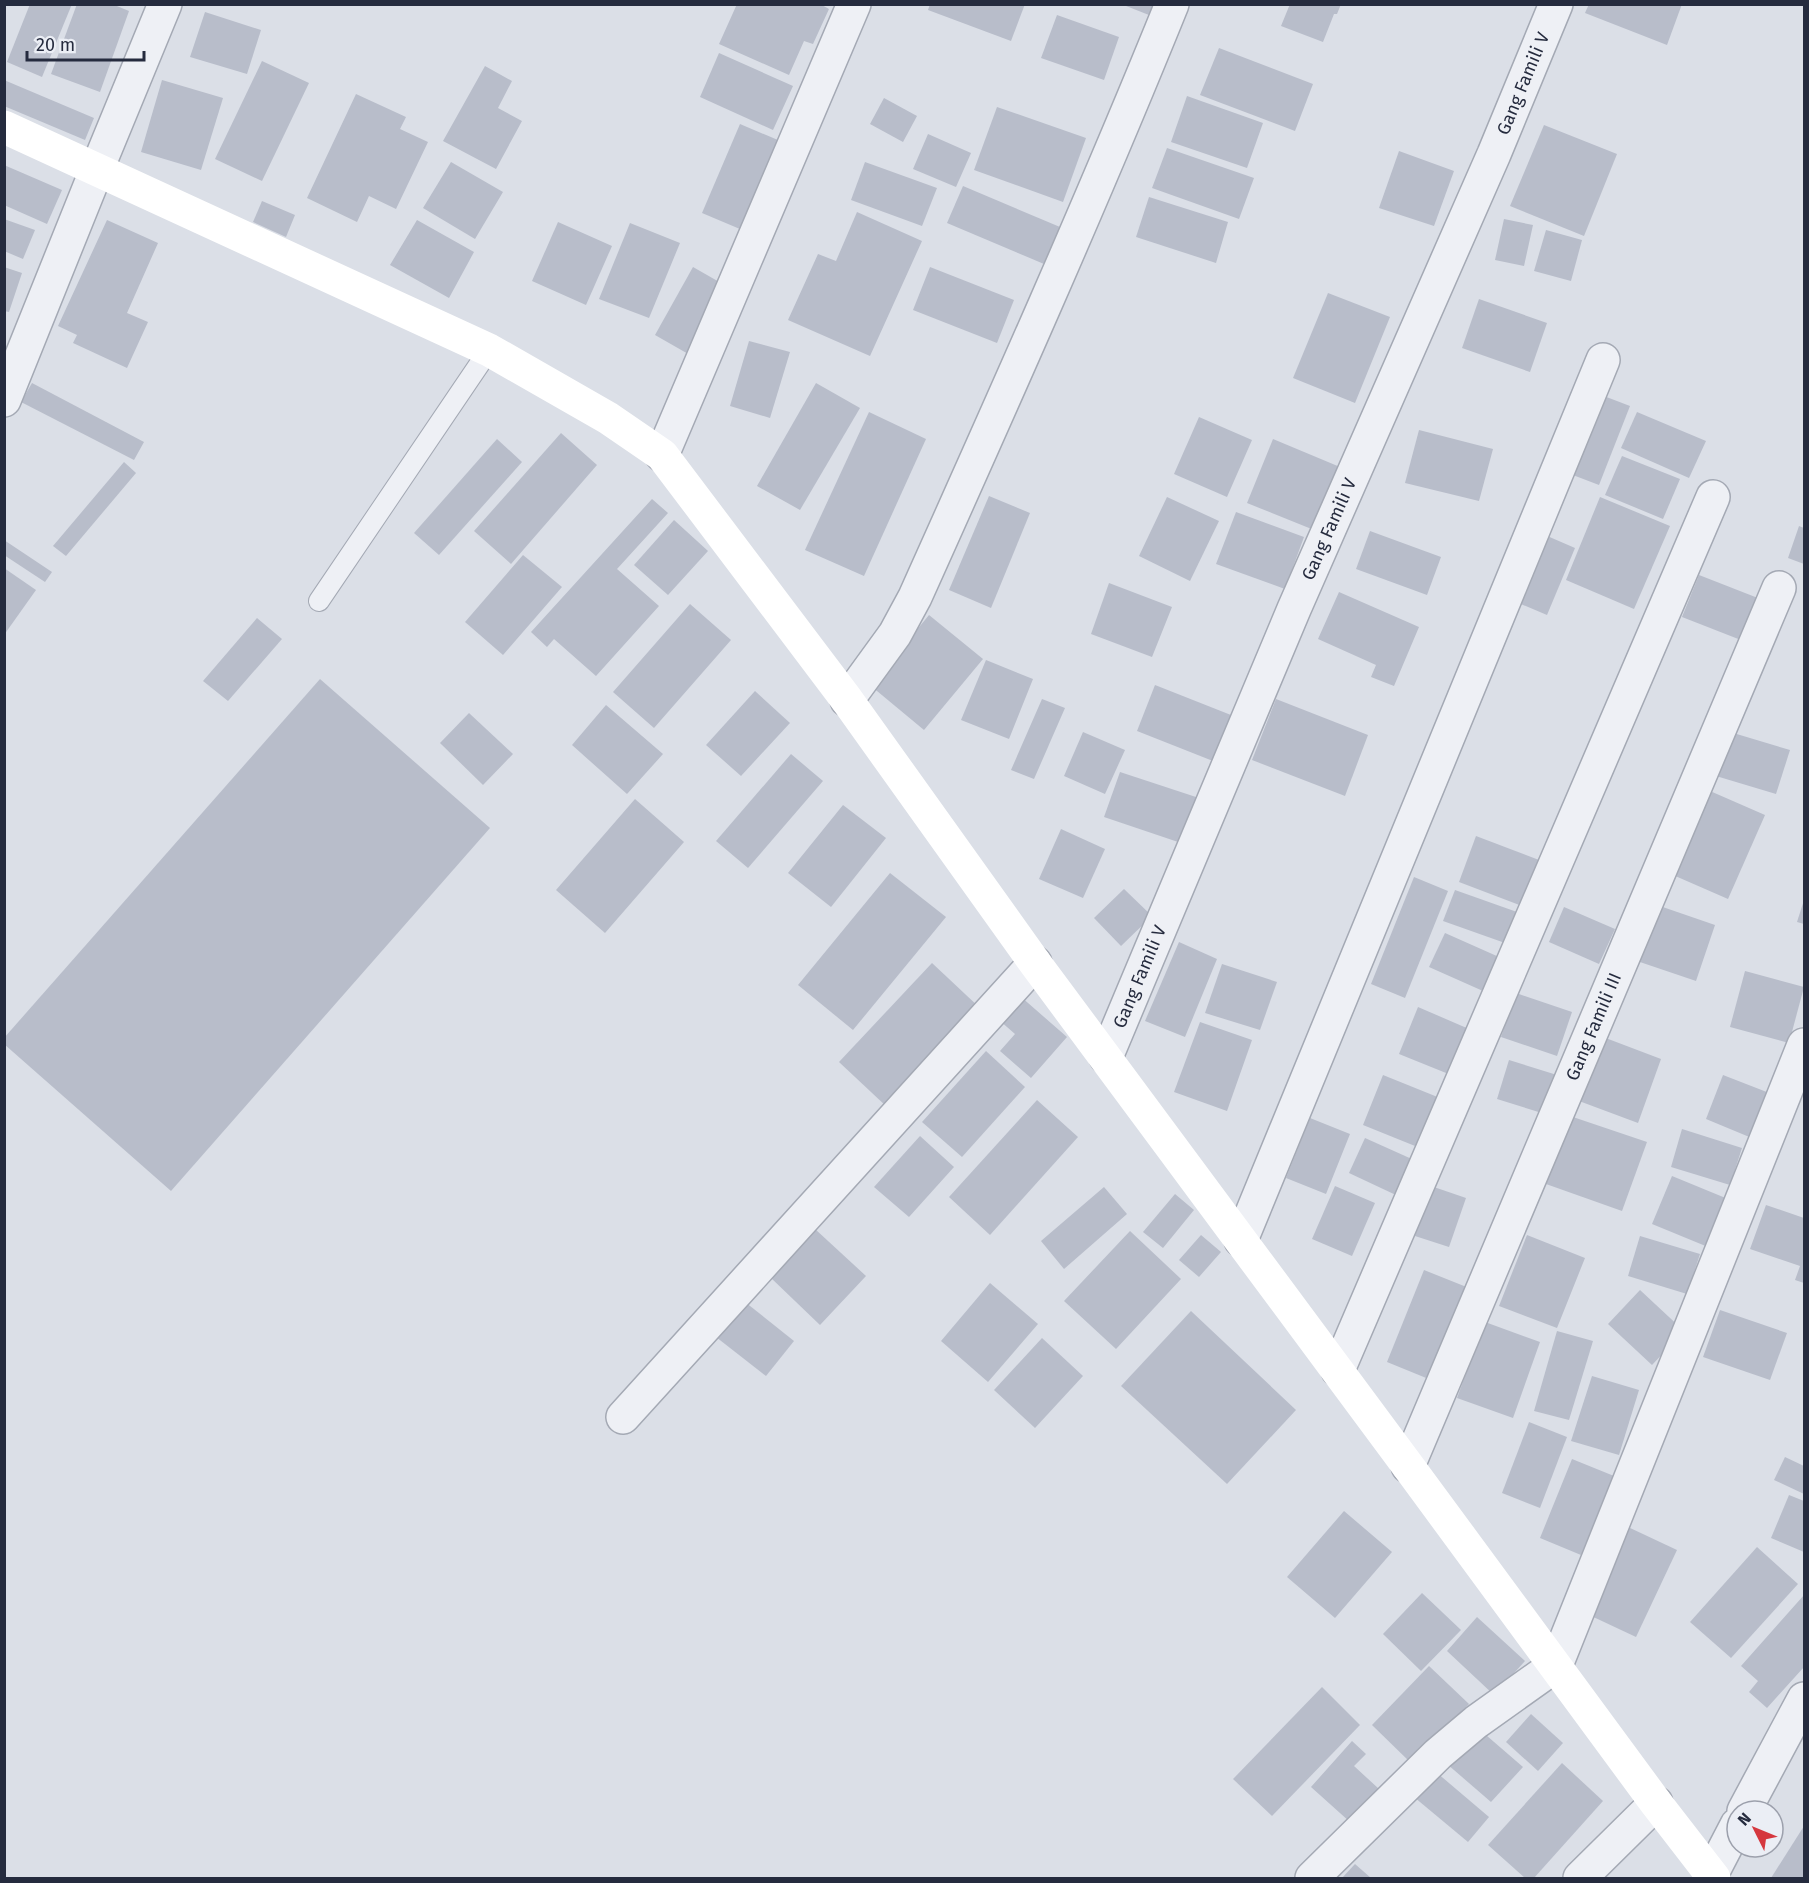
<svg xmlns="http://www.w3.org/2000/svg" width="1809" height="1883" viewBox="0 0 1809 1883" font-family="'Fira Sans',sans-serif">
<rect width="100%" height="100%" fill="#dbdfe7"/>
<g fill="#b8bdca">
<path d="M30,4h42l-30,73 -35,-15z"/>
<path d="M77,4h35l17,7 -29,81 -49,-18z"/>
<path d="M737,4h83l9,5 -16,35 -9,-3 -15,34 -70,-31z"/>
<path d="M930,4h95l-14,37 -83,-31z"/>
<path d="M1121,4h32l-4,11z"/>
<path d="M1290,4h51l-4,10h-3l-11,28 -42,-16z"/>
<path d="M1589,4h93l-15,41 -82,-32z"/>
<path d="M205,12l56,18 -14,44 -57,-17z"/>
<path d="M1057,15l62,22 -15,43 -63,-22z"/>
<path d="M1219,48l94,36 -18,47 -95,-36z"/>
<path d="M719,53l74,33 -20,44 -73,-33z"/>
<path d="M262,61l47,22 -47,98 -47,-22z"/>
<path d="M485,66l27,15 -14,27 24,13 -26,48 -53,-28z"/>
<path d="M4,80l90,38 -9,22 -81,-34z"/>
<path d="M162,80l61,18 -22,72 -60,-18z"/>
<path d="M356,94l50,23 -6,12 28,13 -32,67 -27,-13 -12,26 -50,-24z"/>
<path d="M1187,96l76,27 -16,45 -76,-26z"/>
<path d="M884,98l33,18 -14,26 -33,-18z"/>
<path d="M997,107l89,31 -23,64 -89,-32z"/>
<path d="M740,124l45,19 -38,89 -45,-19z"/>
<path d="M1544,125l73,29 -33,82 -74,-30z"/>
<path d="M928,134l43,19 -15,34 -43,-18z"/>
<path d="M1167,148l87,30 -15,41 -87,-31z"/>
<path d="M1399,151l55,20 -20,55 -55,-18z"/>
<path d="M451,162l52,30 -28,47 -52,-31z"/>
<path d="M865,162l72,26 -15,38 -71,-26z"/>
<path d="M4,165l58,25 -15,34 -43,-19z"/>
<path d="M963,186l97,41 -16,37 -97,-41z"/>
<path d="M1149,197l79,25 -12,41 -80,-26z"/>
<path d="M262,201l33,14 -9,22 -33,-15z"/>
<path d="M857,212l65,29 -52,115 -82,-36 30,-66 18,7z"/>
<path d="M4,219l31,11 -12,29 -19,-8z"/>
<path d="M1504,219l29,6 -9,41 -29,-6z"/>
<path d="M107,220l51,23 -31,70 21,9 -21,46 -54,-25 4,-8 -19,-9z"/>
<path d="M417,220l57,32 -25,46 -59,-33z"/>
<path d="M558,222l54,24 -26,59 -54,-24z"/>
<path d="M630,223l50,20 -31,75 -50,-19z"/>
<path d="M1546,230l36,10 -11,41 -37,-10z"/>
<path d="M4,267l18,6 -13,39 -5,-1z"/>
<path d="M693,267l35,20 -38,68 -35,-20z"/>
<path d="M930,267l84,33 -17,43 -84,-33z"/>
<path d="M1328,293l62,24 -35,86 -62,-25z"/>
<path d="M1479,299l68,24 -17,49 -68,-24z"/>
<path d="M749,341l41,11 -20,66 -40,-12z"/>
<path d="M32,383l112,59 -10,18 -113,-58z"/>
<path d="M816,383l44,25 -60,102 -43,-24z"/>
<path d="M1596,393l34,13 -31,79 -34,-13z"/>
<path d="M869,412l57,27 -62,137 -59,-26z"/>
<path d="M1637,412l69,29 -17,37 -68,-30z"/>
<path d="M1199,417l53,23 -25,57 -53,-23z"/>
<path d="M1419,430l74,19 -14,52 -74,-18z"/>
<path d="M561,433l36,32 -86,99 -37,-33z"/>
<path d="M497,439l25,23 -83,93 -25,-22z"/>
<path d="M1273,439l67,28 -26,63 -67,-27z"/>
<path d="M1622,456l58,23 -17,40 -58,-24z"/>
<path d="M124,462l12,11 -70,83 -13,-10z"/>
<path d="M989,496l41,17 -39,95 -42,-18z"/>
<path d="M1167,497l52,24 -29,60 -51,-25z"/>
<path d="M1600,497l70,29 -36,83 -68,-29z"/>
<path d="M652,499l16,14 -51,56 42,37 -63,70 -42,-37 -7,8 -16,-15z"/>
<path d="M1236,512l68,25 -19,52 -69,-25z"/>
<path d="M674,520l34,31 -40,44 -34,-30z"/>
<path d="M1799,526l5,2v36l-16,-6z"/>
<path d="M1370,531l71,26 -14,38 -71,-26z"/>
<path d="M1538,532l37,16 -28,67 -38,-16z"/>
<path d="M4,540l48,32 -7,10 -41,-27z"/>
<path d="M523,555l39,32 -59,68 -38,-33z"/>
<path d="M4,568l32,22 -32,45z"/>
<path d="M1699,575l64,25 -17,42 -64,-25z"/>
<path d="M1109,583l63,24 -20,50 -61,-23z"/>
<path d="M1339,592l80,35 -25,59 -23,-9 5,-12 -58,-26z"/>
<path d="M690,604l41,36 -77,88 -41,-36z"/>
<path d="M929,615l54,44 -59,71 -53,-44z"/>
<path d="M257,618l25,21 -54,62 -25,-20z"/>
<path d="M986,660l47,19 -24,60 -48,-19z"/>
<path d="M320,679l170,149 -319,363 -167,-147v-6z"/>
<path d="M1155,685l81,32 -18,46 -81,-32z"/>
<path d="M755,691l35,32 -49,53 -35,-31z"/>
<path d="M1042,699l23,9 -31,71 -23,-9z"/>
<path d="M1276,699l92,36 -23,61 -93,-36z"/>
<path d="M606,705l57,49 -36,40 -55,-49z"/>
<path d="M469,713l44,41 -30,31 -43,-42z"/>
<path d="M1083,732l42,18 -20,44 -41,-18z"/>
<path d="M1730,732l60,18 -14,44 -60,-18z"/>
<path d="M791,754l32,27 -75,87 -32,-27z"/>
<path d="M1120,772l79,26 -15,46 -80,-27z"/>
<path d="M1710,791l55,24 -37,84 -55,-24z"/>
<path d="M635,799l49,43 -79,91 -49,-43z"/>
<path d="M843,805l43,33 -55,69 -43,-34z"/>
<path d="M1061,829l44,20 -22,49 -44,-19z"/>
<path d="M1476,836l63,24 -17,46 -63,-24z"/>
<path d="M890,873l56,44 -93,113 -55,-45z"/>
<path d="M1414,877l34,14 -43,107 -34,-14z"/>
<path d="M1124,889l28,27 -31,30 -27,-28z"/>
<path d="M1455,890l62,22 -12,31 -62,-22z"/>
<path d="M1804,900v24l-7,-2z"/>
<path d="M1654,904l61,21 -19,56 -62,-21z"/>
<path d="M1564,907l51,22 -16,35 -50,-22z"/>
<path d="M1445,933l54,24 -16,34 -54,-24z"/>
<path d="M1179,942l38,17 -32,78 -40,-16z"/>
<path d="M932,963l49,46 -94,98 -48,-45z"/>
<path d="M1222,964l55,18 -17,48 -55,-17z"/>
<path d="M1745,971l59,16 -15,56 -59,-16z"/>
<path d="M1516,993l56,19 -15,44 -56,-19z"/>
<path d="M1020,996l47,41 -36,41 -31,-27 15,-17 -16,-14z"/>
<path d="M1418,1007l51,22 -18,46 -52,-21z"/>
<path d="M1200,1022l52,18 -25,71 -53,-19z"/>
<path d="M1603,1037l58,22 -23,64 -59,-22z"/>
<path d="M986,1051l39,36 -63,70 -40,-35z"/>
<path d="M1509,1060l48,15 -12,39 -48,-15z"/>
<path d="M1383,1075l57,23 -20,50 -57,-23z"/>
<path d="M1723,1075l54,21 -18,45 -53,-22z"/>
<path d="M1037,1100l41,37 -88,98 -41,-38z"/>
<path d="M1570,1116l77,26 -25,69 -76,-27z"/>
<path d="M1310,1118l40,16 -24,60 -40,-16z"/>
<path d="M1682,1129l60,19 -12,37 -59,-18z"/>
<path d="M920,1136l34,31 -45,50 -35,-30z"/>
<path d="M1365,1138l49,22 -16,36 -49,-23z"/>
<path d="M1672,1176l56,23 -20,48 -56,-23z"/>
<path d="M1335,1186l40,17 -23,53 -40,-17z"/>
<path d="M1431,1186l35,12 -17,49 -34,-11z"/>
<path d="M1104,1187l23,27 -63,55 -23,-28z"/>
<path d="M1175,1194l19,16 -31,38 -20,-16z"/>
<path d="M1766,1205l38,13v65l-9,-3 5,-14 -50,-17z"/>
<path d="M815,1229l51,47 -46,49 -50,-48z"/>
<path d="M1130,1231l51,48 -65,70 -52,-48z"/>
<path d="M1201,1235l20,17 -22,25 -20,-17z"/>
<path d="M1527,1235l58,23 -28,70 -58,-22z"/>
<path d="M1640,1236l60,18 -13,40 -59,-18z"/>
<path d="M1424,1270l50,20 -38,92 -49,-20z"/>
<path d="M990,1283l48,41 -50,58 -47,-41z"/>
<path d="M1640,1290l44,41 -32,34 -44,-41z"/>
<path d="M745,1302l49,39 -28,35 -50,-39z"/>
<path d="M1720,1310l67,23 -17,47 -67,-23z"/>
<path d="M1191,1311l105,99 -69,74 -106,-98z"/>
<path d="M1485,1322l55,20 -27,76 -56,-20z"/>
<path d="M1557,1331l36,10 -24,79 -35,-9z"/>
<path d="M1042,1338l41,38 -48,52 -41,-38z"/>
<path d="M1592,1376l47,14 -20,65 -48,-14z"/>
<path d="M1529,1422l38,15 -27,71 -38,-15z"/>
<path d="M1785,1457l19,9v28l-30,-14z"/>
<path d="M1572,1459l42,17 -33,79 -41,-17z"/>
<path d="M1789,1495l15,6v51l-33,-14z"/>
<path d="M1344,1511l48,41 -57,66 -48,-41z"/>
<path d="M1628,1527l49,23 -41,87 -49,-23z"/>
<path d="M1757,1547l41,37 -67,74 -41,-36z"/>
<path d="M1422,1593l39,37 -40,41 -38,-37z"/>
<path d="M1804,1595v72l-37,41 -18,-16 9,-11 -17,-15z"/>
<path d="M1477,1617l48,44 -31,34 -47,-44z"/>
<path d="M1429,1666l40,38 -57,60 -40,-39z"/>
<path d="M1322,1687l38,38 -88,91 -39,-37z"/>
<path d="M1531,1714l32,29 -25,28 -32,-29z"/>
<path d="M1479,1729l44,38 -32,35 -44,-38z"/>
<path d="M1352,1741l14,13 -12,12 25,23 -29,33 -39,-35z"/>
<path d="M1562,1763l41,38 -69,77h-9l-37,-33z"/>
<path d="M1436,1772l53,45 -21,25 -54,-45z"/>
<path d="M1804,1826v52h-33z"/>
<path d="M1355,1864l16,14h-29z"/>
</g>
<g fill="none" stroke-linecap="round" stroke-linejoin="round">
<g stroke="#a4a9b4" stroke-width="22">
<path id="service" d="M319,601l170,-251"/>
</g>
<g stroke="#a4a9b4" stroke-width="36">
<g id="minor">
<path d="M4,400l93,-231"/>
<path d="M662,455l192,-451"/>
<path d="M847,700l48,-66 20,-37c88,-196 176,-393 257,-593"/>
<path id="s1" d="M1106,1057l188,-448 200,-455 62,-150"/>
<path d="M1241,1240l362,-880"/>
<path d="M1338,1370l375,-873"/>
<path d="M623,1417l412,-454"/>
<path id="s2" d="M1408,1466l371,-878"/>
<path d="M1744,1811l60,-112"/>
<path d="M1711,1875l26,-50"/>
<path d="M1312,1878l126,-124 38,-32 80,-57 248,-620"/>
<path d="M1580,1878l76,-75"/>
</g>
</g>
<g stroke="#a4a9b4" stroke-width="36">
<path id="tertiary" d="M97,169l68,-165"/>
</g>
<use href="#service" stroke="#eef0f5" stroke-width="20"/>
<use href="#minor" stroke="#eef0f5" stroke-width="33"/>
<use href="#tertiary" stroke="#eef0f5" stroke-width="33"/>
<path stroke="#fff" stroke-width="33" d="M4,127l485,223 119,68 54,37 185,245 188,263 373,503 248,337 58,75"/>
</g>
<g text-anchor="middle" stroke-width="6" stroke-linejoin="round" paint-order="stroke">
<g font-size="18" fill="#252b3e" stroke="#ebeef5">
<text dy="6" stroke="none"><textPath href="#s1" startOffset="1059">Gang Famili V</textPath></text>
<text dy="6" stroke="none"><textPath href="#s1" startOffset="573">Gang Famili V</textPath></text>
<text dy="6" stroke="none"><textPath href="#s1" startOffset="87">Gang Famili V</textPath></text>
<text dy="6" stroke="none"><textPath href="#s2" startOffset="477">Gang Famili III</textPath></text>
</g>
</g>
<rect width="1809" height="1883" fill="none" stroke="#252b3e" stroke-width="12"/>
<g transform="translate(1755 1829) rotate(313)"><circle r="28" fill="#ebeef5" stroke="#9ca0ac" stroke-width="1.5"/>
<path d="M0-4.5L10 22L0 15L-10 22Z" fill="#d5373e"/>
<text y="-9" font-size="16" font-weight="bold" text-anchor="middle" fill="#252b3e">N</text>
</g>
<path d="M27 51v9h117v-9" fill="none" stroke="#252b3e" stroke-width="3"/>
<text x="36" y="51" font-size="18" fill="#252b3e" stroke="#ebeef5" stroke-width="4.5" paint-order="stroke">20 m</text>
</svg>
